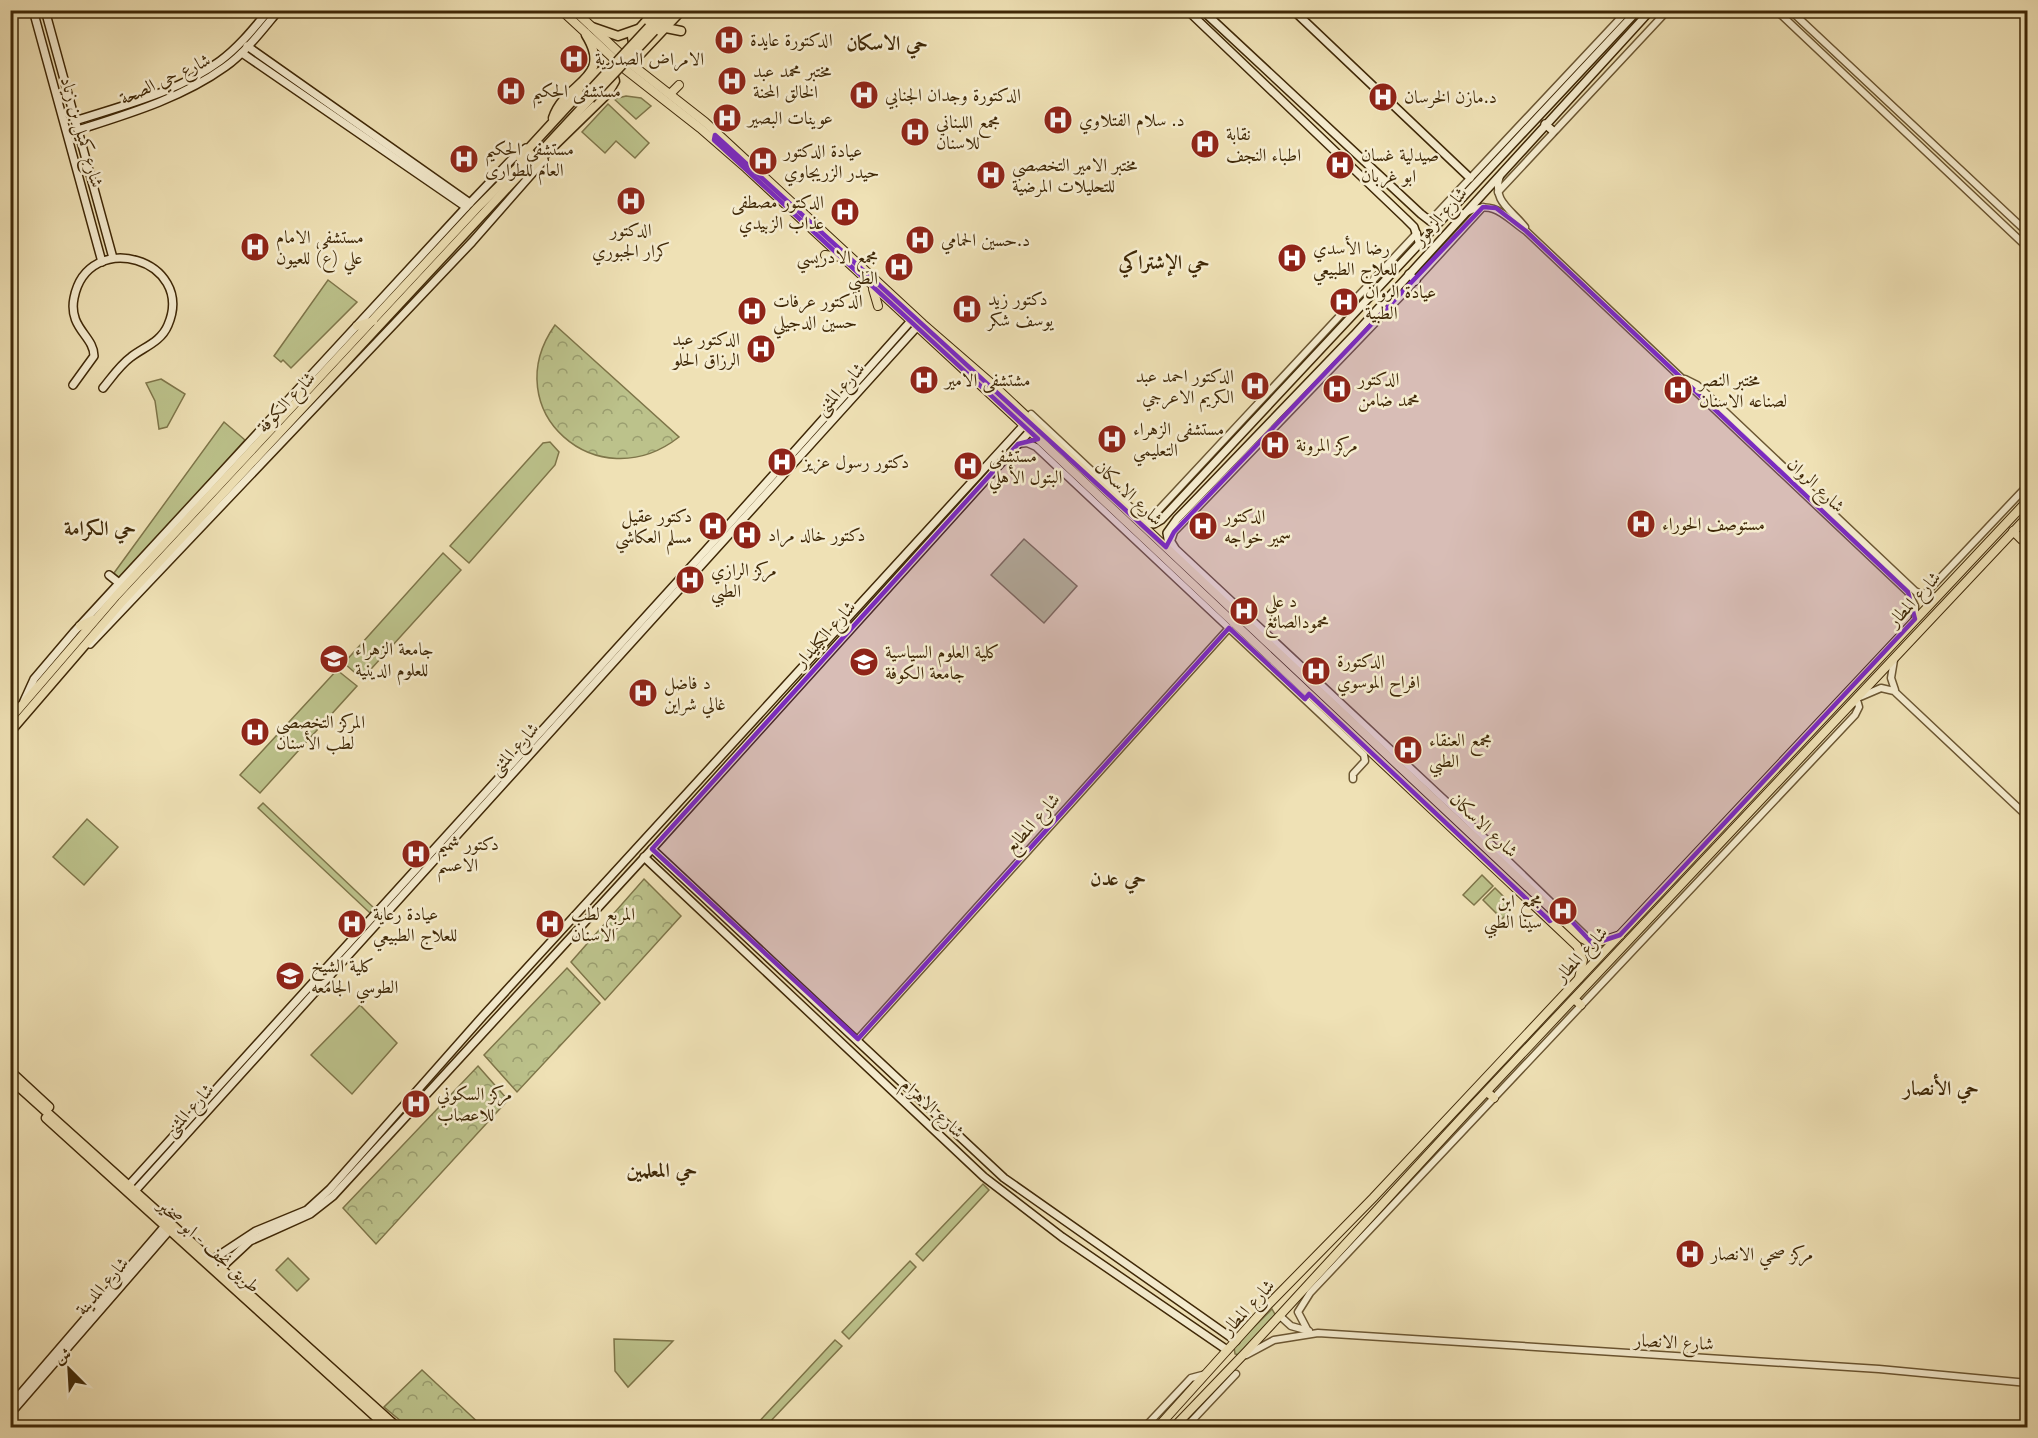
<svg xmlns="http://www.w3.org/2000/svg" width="2038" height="1438" viewBox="0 0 2038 1438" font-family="'Old Standard TT',Amiri,serif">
<defs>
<pattern id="park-crowns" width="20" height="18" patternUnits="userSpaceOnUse" patternTransform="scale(1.5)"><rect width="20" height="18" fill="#bcc28b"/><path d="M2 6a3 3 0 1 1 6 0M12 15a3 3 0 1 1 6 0" fill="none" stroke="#9a9e70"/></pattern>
</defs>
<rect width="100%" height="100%" fill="#efe1b5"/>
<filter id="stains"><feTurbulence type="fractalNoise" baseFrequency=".00333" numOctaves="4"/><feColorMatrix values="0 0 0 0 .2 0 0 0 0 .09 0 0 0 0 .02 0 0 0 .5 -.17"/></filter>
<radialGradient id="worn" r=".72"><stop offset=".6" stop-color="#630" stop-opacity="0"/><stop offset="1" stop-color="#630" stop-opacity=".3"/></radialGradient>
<g fill="#bcc28b" stroke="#7e7549" stroke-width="1.5">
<path d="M626,96l15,2 10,8 -15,13 -22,-20z"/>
<path d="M608,104l41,39 -14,15 -19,-17 -11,12 -23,-21z"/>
<path d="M328,280l29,22 -66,66 -8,-8 -2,2 -7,-6z"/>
<path d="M161,379l24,15 -18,33 -8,2 -4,-28 -9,-18z"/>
<path d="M224,422l21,18 -125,139 -6,-6z"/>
<path d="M550,442l9,10 -4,13 -86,98 -19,-17 93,-103z"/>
<path d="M1024,539l53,47 -33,37 -53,-48z"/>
<path d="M443,553l18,17 -99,109 -18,-16z"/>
<path d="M337,670l20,16 -97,107 -20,-18z"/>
<path d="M263,803l111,105 -4,5 -112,-105z"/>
<path d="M87,819l31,28 -34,38 -31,-28z"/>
<path d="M1482,875l11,11 -19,19 -11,-10z"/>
<path d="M1495,888l19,19 -12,12 -19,-19z"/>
<path d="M360,1005l37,38 -45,51 -41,-39z"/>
<path d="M983,1184l6,6 -66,71 -7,-7z"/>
<path d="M288,1258l21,21 -12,12 -21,-21z"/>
<path d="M910,1261l6,6 -67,72 -7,-7z"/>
<path d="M1272,1309l4,7 -37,39 -4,-1 -1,-7z"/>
<path d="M614,1339l59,2 -45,46 -13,-16z"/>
<path d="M835,1340l7,6 -77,81 -10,-1z"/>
</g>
<g fill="url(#park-crowns)" stroke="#7e7549" stroke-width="1.5">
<path d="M555,325l124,112c-82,64 -184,-27 -124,-112z"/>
<path d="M644,879l37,37 -76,84 -34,-38z"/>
<path d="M567,968l33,35 -83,89 -33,-37z"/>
<path d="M478,1066l30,34 -132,144 -33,-36z"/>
<path d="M422,1370l61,57h-75l-24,-20z"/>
</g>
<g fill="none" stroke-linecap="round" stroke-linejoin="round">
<g stroke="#6b5632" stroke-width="9">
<g id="tertiary">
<path d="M1776,10l252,238"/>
<path d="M1790,10l238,223"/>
<path d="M1500,176c-9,25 12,34 25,51"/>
<path d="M1498,192l170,-182"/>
<path d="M1483,207l-78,85 -231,240 -3,9 5,8 286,267 131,127"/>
<path d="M1467,212c28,-13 38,5 59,19l382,361 7,14v13"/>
<path d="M1430,221l198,-211"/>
<path d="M1685,379l12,6 218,206 13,7 9,-2"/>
<path d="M1031,414l109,102 14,-1 263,-282"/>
<path d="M1019,444l8,-1 9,4 328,308 1,6 -12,13v5"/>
<path d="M1923,596l105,-111"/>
<path d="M1894,660l-3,18 4,12"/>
<path d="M1860,697l21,-9 13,3 134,126"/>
<path d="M858,1039l371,-411"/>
<path d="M1280,1316l11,10 18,5"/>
<path d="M1308,1331l-10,-19 12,-19 545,-578 4,-8 -2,-7"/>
<path d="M1246,1355l28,-15 44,-7 561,36 149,14"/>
<path d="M1144,1428l47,-50 15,-4"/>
<path d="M1185,1428l51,-54"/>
</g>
</g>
<g stroke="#3f2807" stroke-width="10">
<g id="secondary">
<path d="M33,10l69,252"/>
<path d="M45,10l68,248"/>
<path d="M1187,10l219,209 8,8 5,15"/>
<path d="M1202,10l219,204 9,7 10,-1"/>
<path d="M1293,10l177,168"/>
<path d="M247,46l223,157"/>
<path d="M242,53l224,154"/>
<path d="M75,121c49,-16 103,-29 145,-60 19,-14 34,-33 49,-51"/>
<path d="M1545,124l8,7"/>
<path d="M78,130c50,-16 104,-32 147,-63 21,-15 38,-38 54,-57"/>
<path d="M1409,274l7,7"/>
<path d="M1386,299l7,6"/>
<path d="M73,385l21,-29c0,-20 -26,-28 -20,-58 14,-71 122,-38 94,27 -7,17 -24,22 -37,32 -11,8 -19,20 -28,31"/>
<path d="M1140,522l14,2 7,-4 477,-510"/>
<path d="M1170,551l-3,-18 10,-14 177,-184 297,-325"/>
<path d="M109,575l10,8"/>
<path d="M90,644l382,-402 72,-82"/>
<path d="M24,701l10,-22 40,-47 396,-429 44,-46 12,-9"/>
<path d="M652,849l352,329 232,163"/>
<path d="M644,857l340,320 78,60 165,113"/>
<path d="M129,1185l577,-635 203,-227"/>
<path d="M135,1191l781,-863"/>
<path d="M212,1260l44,-29 51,-21 23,-21 153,-173 541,-591"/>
<path d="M221,1268l29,-27 60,-27 23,-18 319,-347 378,-418"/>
<path d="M10,1406l154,-179"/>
<path d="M10,1414l158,-182"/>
</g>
</g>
<g stroke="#3f2807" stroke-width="10">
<g id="primary">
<path d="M561,10l65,60 74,58 46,40 284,263 547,515 6,14 -4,18"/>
<path d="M574,10l57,54 74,58 218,202 68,59 592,556 10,5 27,-9"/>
<path d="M670,94l9,-9"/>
<path d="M825,255l16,2"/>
<path d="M873,289l5,17"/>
<path d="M2013,531l9,9"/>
<path d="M1574,999l7,6"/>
<path d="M1487,1092l7,6"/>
<path d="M1157,1428l111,-123 105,-107 655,-698"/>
<path d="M1173,1428l74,-77 222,-241 559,-594"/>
</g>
</g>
<g stroke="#3f2807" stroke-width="11">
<g id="trunk">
<path d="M592,27l26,9 20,-7"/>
<path d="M649,27l16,-17"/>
<path d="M666,28l15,3"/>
<path d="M654,31l19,-21"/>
<path d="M634,48l-2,-11 24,-27"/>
<path d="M631,64l51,-54"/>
<path d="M553,118c12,-37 61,-38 33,-83"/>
<path d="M520,158l79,-86 6,-3 7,2 3,10 -7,12 -81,79"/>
<path d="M357,326l16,-5"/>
<path d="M80,626l13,-6"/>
<path d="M10,719l106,-123 361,-388 54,-54"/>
<path d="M10,732l112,-130 468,-503"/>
<path d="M10,1071l39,36"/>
<path d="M10,1079l388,349"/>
<path d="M46,1118l342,310"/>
</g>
</g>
<use href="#tertiary" stroke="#f5eccf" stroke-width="6"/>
<use href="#secondary" stroke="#f5eccf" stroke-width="7"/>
<use href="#primary" stroke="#efe1b5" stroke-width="8"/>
<use href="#trunk" stroke="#efe1b5" stroke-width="8"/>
<g stroke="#3f2807" stroke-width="11" stroke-linecap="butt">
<g id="trunk-bridge">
<path d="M586,95l63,-68"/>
<path d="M590,99l64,-68"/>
</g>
</g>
<use href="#trunk-bridge" stroke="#efe1b5" stroke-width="8"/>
</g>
<path fill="#7b2cbf" fill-opacity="0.2" stroke="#7b2cbf" stroke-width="4.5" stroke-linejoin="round" d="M715,135l451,412 8,-15 309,-325 13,1 30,23 382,361 7,27 -295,316 -27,9 -30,-32 -13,9 -241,-227 -4,5 -76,-71 -371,411 -206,-190 366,-405 20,-5 -324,-299z"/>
<defs>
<g id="hospital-disc" transform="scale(1.5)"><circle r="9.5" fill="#8f2418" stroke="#f5eccf"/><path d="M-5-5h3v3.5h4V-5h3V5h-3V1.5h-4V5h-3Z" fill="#fff"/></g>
<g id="university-disc" transform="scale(1.5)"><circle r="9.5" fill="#8f2418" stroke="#f5eccf"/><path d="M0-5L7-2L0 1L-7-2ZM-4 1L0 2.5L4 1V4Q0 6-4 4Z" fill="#fff"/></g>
</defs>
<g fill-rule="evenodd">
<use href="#hospital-disc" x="729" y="40"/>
<use href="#hospital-disc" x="574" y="59"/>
<use href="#hospital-disc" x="732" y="81"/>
<use href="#hospital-disc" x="511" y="91"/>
<use href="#hospital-disc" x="864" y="95"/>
<use href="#hospital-disc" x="1383" y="97"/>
<use href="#hospital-disc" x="727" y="118"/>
<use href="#hospital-disc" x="1058" y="120"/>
<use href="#hospital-disc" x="915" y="132"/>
<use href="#hospital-disc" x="1205" y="144"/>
<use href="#hospital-disc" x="464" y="159"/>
<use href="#hospital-disc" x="763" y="161"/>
<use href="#hospital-disc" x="1340" y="165"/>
<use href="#hospital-disc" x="991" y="175"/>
<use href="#hospital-disc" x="631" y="201"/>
<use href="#hospital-disc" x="845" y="212"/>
<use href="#hospital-disc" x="920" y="240"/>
<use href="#hospital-disc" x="255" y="247"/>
<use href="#hospital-disc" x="1292" y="258"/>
<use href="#hospital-disc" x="899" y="267"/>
<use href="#hospital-disc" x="1344" y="302"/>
<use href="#hospital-disc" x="967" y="309"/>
<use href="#hospital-disc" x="752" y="311"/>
<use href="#hospital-disc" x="761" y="349"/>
<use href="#hospital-disc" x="924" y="380"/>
<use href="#hospital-disc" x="1255" y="386"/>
<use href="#hospital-disc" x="1337" y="389"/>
<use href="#hospital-disc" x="1678" y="390"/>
<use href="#hospital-disc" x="1112" y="439"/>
<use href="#hospital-disc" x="1275" y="445"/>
<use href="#hospital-disc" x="782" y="462"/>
<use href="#hospital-disc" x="968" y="466"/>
<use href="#hospital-disc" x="1641" y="524"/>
<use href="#hospital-disc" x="713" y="526"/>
<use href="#hospital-disc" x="1203" y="526"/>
<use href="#hospital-disc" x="747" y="535"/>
<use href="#hospital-disc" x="690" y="580"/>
<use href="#hospital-disc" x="1244" y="611"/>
<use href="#university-disc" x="334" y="659"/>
<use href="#university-disc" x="864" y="662"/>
<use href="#hospital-disc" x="1316" y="671"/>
<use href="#hospital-disc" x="643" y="693"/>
<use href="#hospital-disc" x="255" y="732"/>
<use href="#hospital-disc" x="1408" y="750"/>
<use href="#hospital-disc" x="416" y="854"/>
<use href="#hospital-disc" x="1563" y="911"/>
<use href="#hospital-disc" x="352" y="924"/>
<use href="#hospital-disc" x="550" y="924"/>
<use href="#university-disc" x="290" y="976"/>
<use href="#hospital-disc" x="416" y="1104"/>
<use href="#hospital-disc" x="1690" y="1254"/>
</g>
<g text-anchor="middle" stroke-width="5" stroke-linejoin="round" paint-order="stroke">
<g font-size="18" fill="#3f2807" stroke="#f5eccf" text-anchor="start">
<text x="750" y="46">الدكتورة عايدة</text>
<text x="595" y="65">الامراض الصدرية</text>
<text x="753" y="77">مختبر محمد عبد<tspan x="753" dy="21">الخالق المحنة</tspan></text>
<text x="532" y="97">مستشفى الحكيم</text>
<text x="885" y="101">الدكتورة وجدان الجنابي</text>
<text x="1404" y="103">د.مازن الخرسان</text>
<text x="748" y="124">عوينات البصير</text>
<text x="1079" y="126">د. سلام الفتلاوي</text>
<text x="936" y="128">مجمع اللبناني<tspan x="936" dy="21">للاسنان</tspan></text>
<text x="1226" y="140">نقابة<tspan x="1226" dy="21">اطباء النجف</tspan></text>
<text x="485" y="155">مستشفى الحكيم<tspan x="485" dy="21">العام للطوارى</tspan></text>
<text x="784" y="157">عيادة الدكتور<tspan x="784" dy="21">حيدر الزريجاوي</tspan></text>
<text x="1361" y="161">صيدلية غسان<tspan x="1361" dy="21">ابو غربان</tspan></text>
<text x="1012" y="171">مختبر الامير التخصصي<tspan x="1012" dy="21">للتحليلات المرضية</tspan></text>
<text x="824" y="208" text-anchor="end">الدكتور مصطفى<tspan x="824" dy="21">عذاب الزبيدي</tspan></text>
<text x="631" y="236" text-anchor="middle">الدكتور<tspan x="631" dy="21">كرار الجبوري</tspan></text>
<text x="276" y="243">مستشفى الامام<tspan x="276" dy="21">علي (ع) للعيون</tspan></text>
<text x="941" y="246">د.حسين الحمامي</text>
<text x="1313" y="254">رضا الأسدي<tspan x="1313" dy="21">للعلاج الطبيعي</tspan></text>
<text x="878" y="263" text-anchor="end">مجمع الادريسي<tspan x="878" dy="21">الطبي</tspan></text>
<text x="1365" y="298">عيادة الروان<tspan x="1365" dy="21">الطبية</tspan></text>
<text x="988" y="305">دكتور زيد<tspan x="988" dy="21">يوسف شكر</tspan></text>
<text x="773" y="307">الدكتور عرفات<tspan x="773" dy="21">حسين الدجيلي</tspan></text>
<text x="740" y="345" text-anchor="end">الدكتور عبد<tspan x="740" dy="21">الرزاق الحلو</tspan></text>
<text x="1234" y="382" text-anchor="end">الدكتور احمد عبد<tspan x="1234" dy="21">الكريم الاعرجي</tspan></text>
<text x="1358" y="385">الدكتور<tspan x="1358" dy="21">محمد ضامن</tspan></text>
<text x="945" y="386">مشتشفى الامير</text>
<text x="1699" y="386">مختبر النصر<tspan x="1699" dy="21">لصناعه الاسنان</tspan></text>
<text x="1133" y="435">مستشفى الزهراء<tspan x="1133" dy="21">التعليمي</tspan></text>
<text x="1296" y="451">مركز المرونة</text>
<text x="989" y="462">مستشفى<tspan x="989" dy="21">البتول الأهلي</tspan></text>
<text x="803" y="468">دكتور رسول عزيز</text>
<text x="692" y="522" text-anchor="end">دكتور عقيل<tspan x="692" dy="21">مسلم العكاشي</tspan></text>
<text x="1224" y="522">الدكتور<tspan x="1224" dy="21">سمير خواجه</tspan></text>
<text x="1662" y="530">مستوصف الحوراء</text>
<text x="768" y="541">دكتور خالد مراد</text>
<text x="711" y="576">مركز الرازي<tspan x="711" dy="21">الطبي</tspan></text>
<text x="1265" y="607">د علي<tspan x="1265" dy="21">محمودالصائغ</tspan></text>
<text x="355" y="655">جامعة الزهراء<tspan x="355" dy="21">للعلوم الدينية</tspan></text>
<text x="885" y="658">كلية العلوم السياسية<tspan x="885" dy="21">جامعة الكوفة</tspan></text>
<text x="1337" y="667">الدكتورة<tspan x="1337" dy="21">افراح الموسوي</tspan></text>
<text x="664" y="689">د فاضل<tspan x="664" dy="21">غالي شراين</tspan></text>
<text x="276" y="728">المركز التخصصي<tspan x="276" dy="21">لطب الأسنان</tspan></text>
<text x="1429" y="746">مجمع العنقاء<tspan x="1429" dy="21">الطبي</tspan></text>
<text x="437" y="850">دكتور شميم<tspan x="437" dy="21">الاعسم</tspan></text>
<text x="1542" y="907" text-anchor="end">مجمع ابن<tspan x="1542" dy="21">سينا الطبي</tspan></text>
<text x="373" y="920">عيادة رعاية<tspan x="373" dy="21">للعلاج الطبيعي</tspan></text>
<text x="571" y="920">المربع لطب<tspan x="571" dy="21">الاسنان</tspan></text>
<text x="311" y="972">كلية الشيخ<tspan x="311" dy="21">الطوسي الجامعه</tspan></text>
<text x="437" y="1100">مركز السكوني<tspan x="437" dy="21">للاعصاب</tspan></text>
<text x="1711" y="1260">مركز صحي الانصار</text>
</g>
<g font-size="18" fill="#3f2807" stroke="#f5eccf">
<text transform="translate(165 79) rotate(-25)" y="6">شارع حي الصحة</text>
<text transform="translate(82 132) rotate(74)" y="6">شارع كميل بن زياد</text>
<text transform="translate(1440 216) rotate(-48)" y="6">شارع الزهور</text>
<text transform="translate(840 389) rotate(-48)" y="6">شارع المثنى</text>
<text transform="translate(286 402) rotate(-47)" y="6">شارع الكوفة</text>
<text transform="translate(1816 485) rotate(43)" y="6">شارع الروان</text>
<text transform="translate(1129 493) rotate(43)" y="6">شارع الاسكان</text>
<text transform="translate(1914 599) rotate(-47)" y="6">شارع المطار</text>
<text transform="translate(825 634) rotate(-48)" y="6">شارع الكيليدار</text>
<text transform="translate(514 749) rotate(-48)" y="6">شارع المثنى</text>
<text transform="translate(1032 823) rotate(-48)" y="6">شارع المطابع</text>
<text transform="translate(1484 825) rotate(43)" y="6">شارع الاسكان</text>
<text transform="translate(1581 954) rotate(-47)" y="6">شارع المطار</text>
<text transform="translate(933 1108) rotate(43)" y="6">شارع الاهرام</text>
<text transform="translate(189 1110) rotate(-48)" y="6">شارع المثنى</text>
<text transform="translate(209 1246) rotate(42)" y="6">طريق نجف - ابو صخير</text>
<text transform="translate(102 1286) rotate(-49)" y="6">شارع المدينة</text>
<text transform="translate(1248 1307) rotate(-47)" y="6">شارع المطار</text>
<text transform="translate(1674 1342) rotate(3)" y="6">شارع الانصار</text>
</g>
<g font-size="20" font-weight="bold" fill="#3f2807" stroke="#f5eccf">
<text x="887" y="50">حي الاسكان</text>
<text x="1164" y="269">حي الإشتراكي</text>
<text x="100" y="535">حي الكرامة</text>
<text x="1118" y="885">حي عدن</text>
<text x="1941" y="1095">حي الأنصار</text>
<text x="662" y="1177">حي المعلمین</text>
</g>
</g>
<rect width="2038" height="1438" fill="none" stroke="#efe1b5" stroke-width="36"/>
<rect x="12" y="12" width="2014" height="1414" fill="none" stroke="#3f2807" stroke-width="3"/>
<rect x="18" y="18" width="2002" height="1402" fill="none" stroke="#3f2807" stroke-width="1.5"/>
<g transform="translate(69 1369) rotate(336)" stroke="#f5eccf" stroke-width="4.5" paint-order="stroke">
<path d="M0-4.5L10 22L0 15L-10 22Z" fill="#3f2807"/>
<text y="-9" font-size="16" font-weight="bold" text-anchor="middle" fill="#3f2807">ش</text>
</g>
<rect width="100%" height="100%" filter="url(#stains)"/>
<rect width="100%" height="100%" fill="url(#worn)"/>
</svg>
